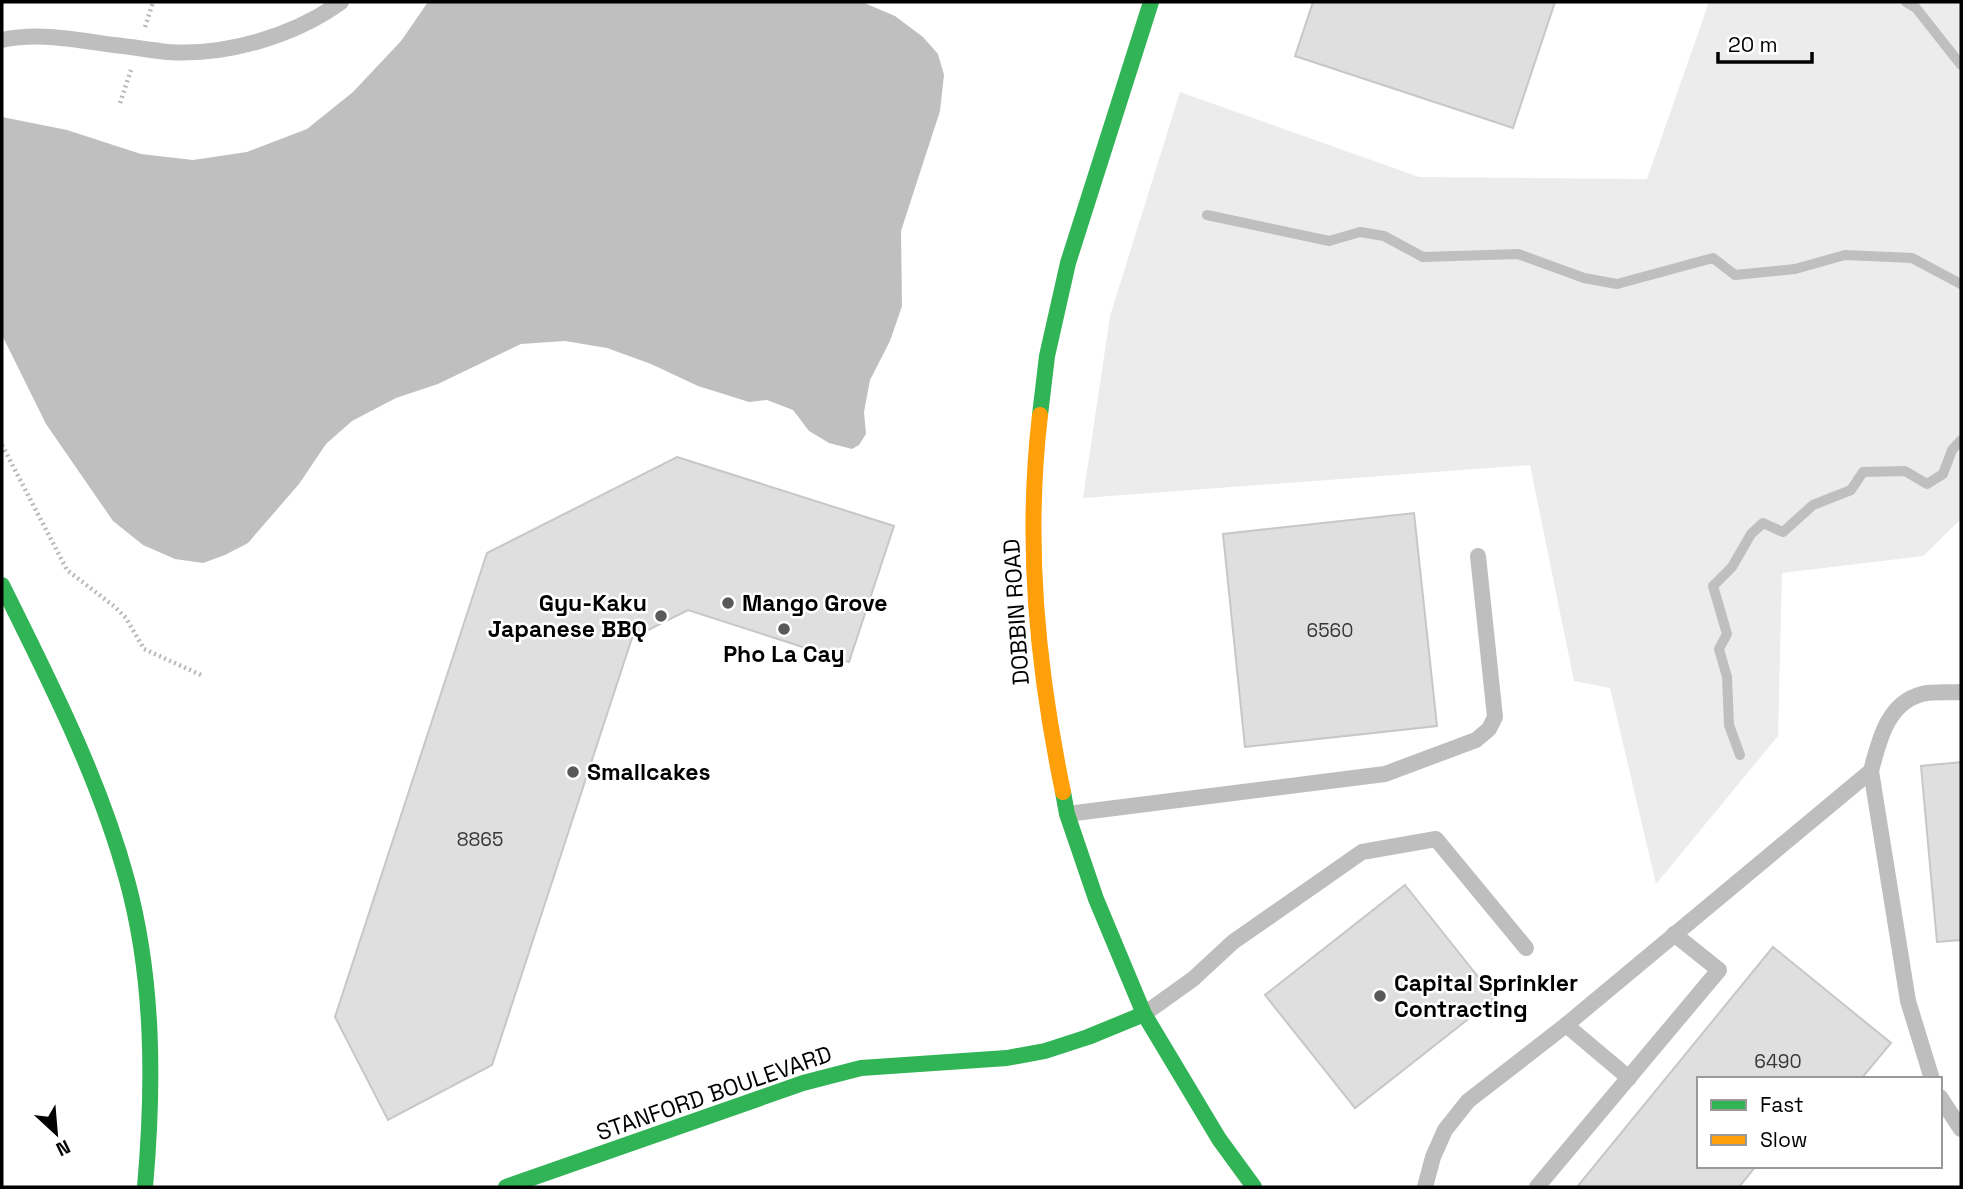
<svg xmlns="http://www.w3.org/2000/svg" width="1963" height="1189" viewBox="0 0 1963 1189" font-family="'Space Grotesk',sans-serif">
<rect width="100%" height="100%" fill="#fff"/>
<path fill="#ececec" d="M1709,2h252v517l-38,37 -141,17 -4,163 -122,148 -46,-196 -36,-7 -44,-216 -447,33 27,-182 70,-224 239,85 228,2z"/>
<path fill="#bfbfbf" d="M428,2h434l33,14 28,21 15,17 6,21 -4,36 -39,120 1,75 -12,35 -20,39 -6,32 2,22 -7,11 -7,4 -23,-6 -20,-12 -16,-21 -26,-10 -18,2 -51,-16 -47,-22 -44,-16 -42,-7 -44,3 -83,40 -42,14 -44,23 -26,23 -27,40 -51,59 -23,12 -22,8 -28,-4 -32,-14 -30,-24 -67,-97 -44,-89v-218l65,13 74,24 52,6 54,-8 60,-23 46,-37 48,-51z"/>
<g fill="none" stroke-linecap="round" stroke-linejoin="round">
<g stroke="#bfbfbf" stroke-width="10">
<path d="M1906,2l10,6 45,57"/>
<path d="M1207,215l122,26 31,-9 24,4 39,21 95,-3 66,24 33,6 96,-26 22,17 60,-6 50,-14 67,3 49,26"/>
<path d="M1740,755l-11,-30 -2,-48 -8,-28 8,-15 -14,-48 19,-19 19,-33 12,-11 20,9 30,-27 38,-15 12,-18 42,-1 22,13 16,-10 9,-24 9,-10"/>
</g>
</g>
<g fill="#dfdfdf" stroke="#c7c7c7" stroke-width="2">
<path d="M1313,2h242l-42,126 -218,-72z"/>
<path d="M677,457l217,69 -45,136 -161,-52 -56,28 -140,427 -104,55 -53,-103 152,-464z"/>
<path d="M1414,513l23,213 -192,21 -22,-213z"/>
<path d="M1961,762v178l-24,2 -16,-176z"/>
<path d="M1405,885l90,113 -140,110 -90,-113z"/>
<path d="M1773,947l118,96 -30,36h-162v87h57l-17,21h-162z"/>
</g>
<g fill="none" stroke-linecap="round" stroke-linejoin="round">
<g stroke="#b9b9b9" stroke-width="4.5" stroke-dasharray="2 3.5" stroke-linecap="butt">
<path d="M145,27l8,-25"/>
<path d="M120,103l11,-33"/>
<path d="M2,445l65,125 48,37 11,11 18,31 57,26"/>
</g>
<g stroke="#bebebe" stroke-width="16">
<path d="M2,40c37,-8 75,0 112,5 18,2 36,5 54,7 58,4 126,-16 173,-50"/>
<path d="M1871,771l37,230 24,78"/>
<path d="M1067,814l318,-40 91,-34 13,-11 6,-12 -17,-161"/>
<path d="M1144,1014l49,-35 40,-37 129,-90 74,-13 90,109"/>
<path d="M1566,1025l63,53"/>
<path d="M1940,1097l21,32"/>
<path d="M1425,1187l8,-30 12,-27 23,-29 98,-76 305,-254c8,-30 16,-68 51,-77 12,-3 27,-1 39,-2"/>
<path d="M1537,1187l182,-217 -45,-36"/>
</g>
<g stroke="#30b455" stroke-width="16">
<path d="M1040,415l7,-59 21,-93 83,-261"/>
<path d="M2,585c47,95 97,192 125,295 27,99 27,205 18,307"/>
<path d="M1063,792l4,22 29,85 48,115 75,125 35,48"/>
<path d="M506,1187l297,-104 58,-15 146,-10 38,-7 43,-14 56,-23"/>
</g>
<path stroke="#ff9f0a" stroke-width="16" d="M1040,415c-15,127 -3,252 23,377"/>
</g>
<g fill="#595959" stroke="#fff" stroke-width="2.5">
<circle cx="728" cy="603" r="7"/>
<circle cx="661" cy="616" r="7"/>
<circle cx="784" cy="629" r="7"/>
<circle cx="573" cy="772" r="7"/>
<circle cx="1380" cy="996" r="7"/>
</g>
<g text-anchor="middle" stroke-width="5" stroke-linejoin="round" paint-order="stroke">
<g font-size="19" fill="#383838">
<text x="1330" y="637">6560</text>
<text x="480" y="846">8865</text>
<text x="1778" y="1068">6490</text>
</g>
<g font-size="23" font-weight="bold" fill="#000" stroke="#fff" text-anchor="start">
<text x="647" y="611" text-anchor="end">Gyu-Kaku<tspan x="647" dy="26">Japanese BBQ</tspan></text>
<text x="742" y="611">Mango Grove</text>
<text x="784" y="662" text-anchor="middle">Pho La Cay</text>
<text x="587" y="780">Smallcakes</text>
<text x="1394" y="991">Capital Sprinkler<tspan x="1394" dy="26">Contracting</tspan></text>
</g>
<g font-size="23" fill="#000" stroke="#fff">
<text transform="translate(1016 612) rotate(-94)" y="8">DOBBIN ROAD</text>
<text transform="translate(714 1093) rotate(-19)" y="8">STANFORD BOULEVARD</text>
</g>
</g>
<rect width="1963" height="1189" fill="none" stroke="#000000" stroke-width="7"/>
<rect x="1697" y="1077" width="245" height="91" fill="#ffffff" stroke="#999999" stroke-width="2"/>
<rect x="1711" y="1100" width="35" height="10" fill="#30b455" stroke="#999999" stroke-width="2"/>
<text x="1760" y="1112" font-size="21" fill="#000000">Fast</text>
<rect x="1711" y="1135" width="35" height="10" fill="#ff9f0a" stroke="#999999" stroke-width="2"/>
<text x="1760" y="1147" font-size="21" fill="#000000">Slow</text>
<g transform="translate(56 1133) rotate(154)" stroke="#ffffff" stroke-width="5" paint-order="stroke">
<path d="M0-5L12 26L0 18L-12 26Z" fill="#000000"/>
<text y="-10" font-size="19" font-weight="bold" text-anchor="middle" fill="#000000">N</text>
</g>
<path d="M1718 52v10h94v-10" fill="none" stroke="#000000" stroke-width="3.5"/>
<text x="1728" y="52" font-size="21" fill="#000000" stroke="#ffffff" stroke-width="5" paint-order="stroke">20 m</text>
</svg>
